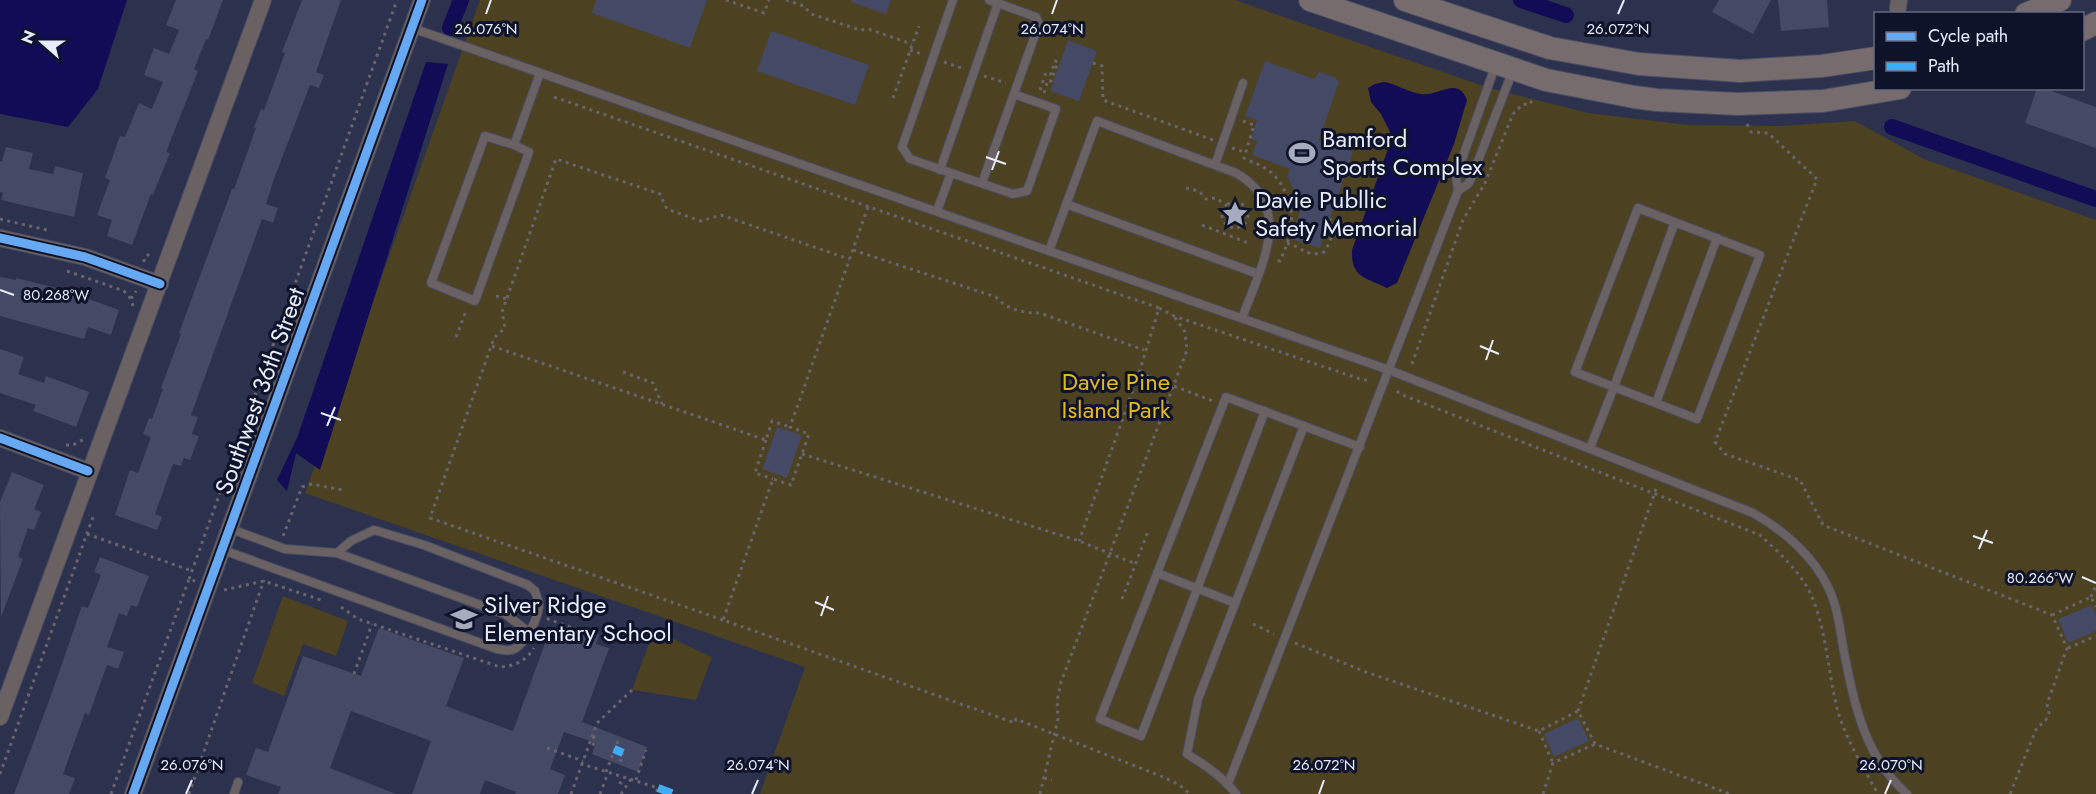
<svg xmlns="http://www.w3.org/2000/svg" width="2096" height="794" viewBox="0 0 2096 794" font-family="Jost,sans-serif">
<rect width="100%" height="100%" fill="#2c314d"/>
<g fill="#4c4121">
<path d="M480,0h755l254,88 100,25 98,12 92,1 76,-5 69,38 172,61v574h-1336l45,-127 -500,-174z"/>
<path d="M283,596l65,25 -12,35 -33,-12 -19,52 -32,-13z"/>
<path d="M654,630l58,27 -16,43 -64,-10z"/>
</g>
<g fill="#110c55">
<path d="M0,0h127l-29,89 -30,38 -68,-13z"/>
<path d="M426,62l22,2 -128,406 -24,-17 -9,38 -10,-11 20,-42z"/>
<path d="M1384,82c13,2 26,11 37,12 17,3 37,-19 46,6l-13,44 -57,139 -10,5c-22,-11 -36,-10 -35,-38l37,-104 1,-14 -9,-18 -10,-12 -3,-14 7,-4z"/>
</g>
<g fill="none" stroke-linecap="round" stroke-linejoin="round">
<g stroke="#110c55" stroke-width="16">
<path d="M1521,0l45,15"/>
<path d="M450,28l11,-28"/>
<path d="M1892,127l204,72"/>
</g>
</g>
<g fill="#444965">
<path d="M176,0h47l-15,40 -2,-1 -12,30 4,2 -32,81 4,1 -5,12 -12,30 -2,-1 -19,51 -25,-9 5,-16 -15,-5 13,-35 -5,-2 15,-42 5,1 14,-34 13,6 11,-27 -19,-7 10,-27 15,6 10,-24 -13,-5z"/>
<path d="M302,0h39l-25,72 8,3 -5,13 -9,-3 -35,91 -9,28 12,4 -5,15 -11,-4 -71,196 7,2 -6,17 7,2 -9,24 -6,-2 -3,8 -8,-2 -18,50 7,3 -5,13 -42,-15 15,-45 8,3 13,-36 -8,-3 6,-16 3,1 11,-30 -2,-1 20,-54 -2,-1 7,-19 46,-125h2l22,-61 -2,-1 7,-18 3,1 21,-57 -3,-1z"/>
<path d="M596,0h111l-17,48 -98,-35z"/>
<path d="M851,0h40l-5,14 -35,-12z"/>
<path d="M1719,0h52l-18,34 -41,-22z"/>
<path d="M1778,0h49l2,27 -48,4z"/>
<path d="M771,31l98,34 -14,40 -98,-34z"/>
<path d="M1068,40l29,11 -18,50 -29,-10z"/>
<path d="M1265,61l49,18 5,-7 16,5 4,5 -20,58 34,12 -33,96 -29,-9 13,-40 -7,-3 -10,-20 3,-7 -38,-14 5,-14 -6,-2 6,-19 -12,-4z"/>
<path d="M2037,88h6l53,19v41l-71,-25z"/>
<path d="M6,147l27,6 -4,16 24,5 2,-8 28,7 -9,44 -73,-17 2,-7 -3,-1v-31l2,1z"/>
<path d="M0,277l16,3v-2l45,11 58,21 -8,25 -23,-8 -4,12 -84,-23z"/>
<path d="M0,349l24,8 -6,17 26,9 2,-7 43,16 -13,35 -43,-16 3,-6 -36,-12z"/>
<path d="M777,427l25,8 -15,43 -25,-9z"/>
<path d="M12,472l32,13 -10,24 7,3 -7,18 -6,-2 -10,29 5,2 -22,58 -1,-115z"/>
<path d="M100,557l49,19 -12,31 -6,-2 -4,11 -8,-3 -12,34 17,5 -6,17 -11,-4 -18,50 -4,-2 -22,61 12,4 -6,16h-55l35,-93 33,-95 6,2 13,-33 -7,-3z"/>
<path d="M2092,605l4,9v17l-28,12 -10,-24z"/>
<path d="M551,627l25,9 3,-9 20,8 -3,9 13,4 -27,74 65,25 -9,25 -46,-18 4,-11 -32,-11 -14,37 15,6 -7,19h-43l1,-2 -31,-12 -5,14h-68l19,-53 -80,-30 -21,57 66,26h-118l3,-7 -35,-12 10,-27 12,4 35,-96 58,20 18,-48 85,30 -18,48 67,25z"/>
<path d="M1578,718l11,23 -35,16 -10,-23z"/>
</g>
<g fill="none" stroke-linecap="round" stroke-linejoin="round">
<g stroke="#494d63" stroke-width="10">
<g id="lane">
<path d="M412,28l977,342 364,143c30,17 61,43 76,76 8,17 11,39 14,58 11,55 20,108 64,147"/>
<path d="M514,145l15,7 -54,149 -44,-18 54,-147 29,9 26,-72"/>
<path d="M1215,165l28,-82"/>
<path d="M940,170l58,-167"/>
<path d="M951,173l-41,-14 -8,-12 51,-147"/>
<path d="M982,183l57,-159 -3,-7 -47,-17"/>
<path d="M1458,191l-2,-15 40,-112"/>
<path d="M1066,204l192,70"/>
<path d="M937,211l14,-38 62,21 14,-3 29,-82 -42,-15"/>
<path d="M1049,251l48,-130 139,52c60,34 24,96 6,145"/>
<path d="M1656,403l61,-165"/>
<path d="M1265,411l-124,325 -41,-17 126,-322 134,50"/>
<path d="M1590,448l24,-61 -39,-15 63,-164 122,47 -63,164 -83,-32 61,-165"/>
<path d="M231,529l54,20 52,4 168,61 24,18"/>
<path d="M223,550l274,99c6,1 13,3 19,-1 11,-8 22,-29 23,-43 0,-4 -3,-10 -4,-14l-7,-6 -104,-40 -50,-15 -23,11 -14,12"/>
<path d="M1157,573l78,30"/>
<path d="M1228,784l230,-593 10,-7 3,-5 42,-109"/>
<path d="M234,794l4,-12"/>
<path d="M1236,794c-13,-17 -31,-29 -49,-40l11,-55 106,-273"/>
</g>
</g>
<g stroke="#494d63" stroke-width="18">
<g id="street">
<path d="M1898,8l1,-8"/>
<path d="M0,238l85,19 75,27"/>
<path d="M0,438l88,33"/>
<path d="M0,717c86,-240 176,-478 263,-717"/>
<path d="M133,794l289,-794"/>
</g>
</g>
<g stroke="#494d63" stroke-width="24">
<g id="secondary">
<path d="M1310,0l236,80 88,17 23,3 81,4 85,-3 77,-13"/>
<path d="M1405,0l145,48 89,16 101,7 82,-5 54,-8"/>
<path d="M2026,14l34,-14"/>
<path d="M2082,30l14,-7"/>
</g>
</g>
<g stroke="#68646c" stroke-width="3" stroke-dasharray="3 4.5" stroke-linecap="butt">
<path d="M726,0l38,13 5,-13"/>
<path d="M786,0l18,6 7,8 49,16 8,-1 44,15"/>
<path d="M910,50l12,4"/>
<path d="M944,62l20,7"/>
<path d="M1093,63l9,3 1,34 110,40"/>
<path d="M984,76l22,7"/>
<path d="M1040,90l6,-18 5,2 4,-13 3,1 -7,19"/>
<path d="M1044,93l4,-13 5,2"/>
<path d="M554,97l605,211 -20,65 -60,168"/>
<path d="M893,98l26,-72"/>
<path d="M1243,121l11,4 -10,33c7,4 15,6 21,10 18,11 29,37 26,57 -1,13 -6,25 -11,36l-6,-1"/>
<path d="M1747,124l4,8 17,1 49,46 -102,263 10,12 75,26 23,45 229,90 15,33 -20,56 2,9 -4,9 -8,5 -27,67"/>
<path d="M1232,148l12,4"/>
<path d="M1186,188l13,3 7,8 10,-1 11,8"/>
<circle cx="1235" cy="215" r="13"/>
<path d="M868,207l-78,220 19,7 -18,51 -18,-6 -50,141 292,103 1,-4 147,58 15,7 12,10"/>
<path d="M0,219l51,12"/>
<path d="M1202,225l46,18"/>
<path d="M1287,243c15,4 20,15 37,9 6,-9 9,-19 10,-30l-4,-3"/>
<path d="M853,250l143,47c11,13 28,16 44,16l104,37"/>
<path d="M144,262v-4l8,-6"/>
<path d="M67,271l57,20 7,8"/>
<path d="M496,296l11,3"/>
<path d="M133,306l-2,-7 5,-8"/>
<path d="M1159,308l15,8 186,63 10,2"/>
<path d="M456,337l10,-26"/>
<path d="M492,346l274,94 6,-19 18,6"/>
<path d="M1412,364l51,-144 22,-37 28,-69 10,-10 6,1 5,-7"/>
<path d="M623,372l30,11 9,21"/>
<path d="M1139,373l74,28"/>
<path d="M1397,391l3,3 360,141c15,14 32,29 44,47 23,35 23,93 35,133 9,28 25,54 39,79"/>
<path d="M766,440l-11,33 18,6"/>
<path d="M66,445h7l11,-6"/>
<path d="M802,454l277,87 57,23"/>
<path d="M87,534l105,37"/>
<path d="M283,536l19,-49 10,-3 30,6"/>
<path d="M189,579l208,-579"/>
<path d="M224,590l40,-9 60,20"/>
<path d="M2091,597l5,-12"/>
<path d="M1122,599l27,-70"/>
<path d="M341,607l17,12 142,48c15,-1 26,-6 34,-19"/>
<path d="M2052,615l39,-18 5,10"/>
<path d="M547,620l1,-1 30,11"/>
<path d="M723,620l-293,-102 64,-180 11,-10 -3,-16 54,-153 104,35 7,15 34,12 20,-6 128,44"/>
<path d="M1253,624l21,10"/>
<path d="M1295,643l71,29 173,59 39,-20 17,33 135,50"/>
<path d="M2068,648l28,-12"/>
<path d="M354,674l18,-50"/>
<path d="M632,690l-35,33 -15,41 76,24 -2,6"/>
<path d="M1578,711l79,-225"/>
<path d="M1539,731l14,32"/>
<path d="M593,736l2,4 -3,8 2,1"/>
<path d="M547,748l36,13"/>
<path d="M622,761l-2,-1 3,-7"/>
<path d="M606,772l12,-31 -2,-1"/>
<path d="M0,774l93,-257 -4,-2"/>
<path d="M1044,778l8,2"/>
<path d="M636,780l10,-30"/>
<path d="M619,782l2,1 2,-5"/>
<path d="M111,794l78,-215 6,2"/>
<path d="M189,794l75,-214"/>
<path d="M571,794l11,-30"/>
<path d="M600,794l8,-21"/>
<path d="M621,794l10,-15"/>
<path d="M1040,794l18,-75 -1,-18 4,-19 126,-332 -2,-18 -11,-16"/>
<path d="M1543,794l10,-31 42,-19"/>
</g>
<use href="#lane" stroke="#696162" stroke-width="8"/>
<use href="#street" stroke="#696162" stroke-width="16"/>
<use href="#secondary" stroke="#776c6d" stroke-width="22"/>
<g stroke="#42abf6" stroke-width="8" stroke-dasharray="15 8" stroke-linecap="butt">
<path d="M614,749l9,4"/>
<path d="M658,788l16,6"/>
</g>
<g stroke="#0e132a" stroke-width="13">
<g id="cycleway">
<path d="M0,238l85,19 75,27"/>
<path d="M0,438l88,33"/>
<path d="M133,794l289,-794"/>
</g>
</g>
<use href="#cycleway" stroke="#66a8f1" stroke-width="9"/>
</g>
<path fill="none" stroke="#e8ecfa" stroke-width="2" d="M486,14l5,-14M1052,14l5,-14M1618,14l6,-14M986,157l20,7M992,170l7,-19M0,290l14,5M1480,346l19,8M1486,360l7,-20M321,413l20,7M327,426l8,-19M1973,536l20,7M1979,549l8,-19M2082,577l14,6M815,602l19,8M821,616l7,-20M186,794l6,-14M752,794l6,-14M1319,794l5,-14M1885,794l6,-14"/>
<defs>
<g id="stadium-bare" transform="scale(2.07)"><path d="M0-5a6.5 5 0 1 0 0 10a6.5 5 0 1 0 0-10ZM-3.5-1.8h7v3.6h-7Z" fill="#a6abbd" stroke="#0e132a" stroke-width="2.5" paint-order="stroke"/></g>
<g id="sight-bare" transform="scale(2.07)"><path d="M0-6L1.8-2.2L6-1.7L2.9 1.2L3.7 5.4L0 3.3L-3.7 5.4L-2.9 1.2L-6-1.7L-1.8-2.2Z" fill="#a6abbd" stroke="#0e132a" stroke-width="2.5" paint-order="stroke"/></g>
<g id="school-bare" transform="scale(2.07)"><path d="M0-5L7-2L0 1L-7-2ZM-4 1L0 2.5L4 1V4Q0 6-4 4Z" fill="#a6abbd" stroke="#0e132a" stroke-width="2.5" paint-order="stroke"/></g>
</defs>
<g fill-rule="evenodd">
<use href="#stadium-bare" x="1302" y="153"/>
<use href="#sight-bare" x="1235" y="214"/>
<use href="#school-bare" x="464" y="619"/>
</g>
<g text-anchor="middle" stroke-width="6" stroke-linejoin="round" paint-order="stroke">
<g font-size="24" fill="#e8ecfa" stroke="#0e132a" text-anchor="start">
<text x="1322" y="147">Bamford<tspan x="1322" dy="28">Sports Complex</tspan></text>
<text x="1255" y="208">Davie Publlic<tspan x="1255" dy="28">Safety Memorial</tspan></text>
<text x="484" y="613">Silver Ridge<tspan x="484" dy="28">Elementary School</tspan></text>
</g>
<g font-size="24" fill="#e2ba1c" stroke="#0e132a">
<text x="1116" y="390">Davie Pine<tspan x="1116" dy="28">Island Park</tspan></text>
</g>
<g font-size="24" fill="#e8ecfa" stroke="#0e132a">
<text transform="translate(260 391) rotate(-70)" y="8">Southwest 36th Street</text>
</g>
</g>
<g font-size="15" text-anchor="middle" fill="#e8ecfa" stroke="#0e132a" stroke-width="6" stroke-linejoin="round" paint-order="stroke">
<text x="1618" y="34">26.072°N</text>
<text x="486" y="34">26.076°N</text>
<text x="1052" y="34">26.074°N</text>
<text x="56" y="300">80.268°W</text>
<text x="2040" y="583">80.266°W</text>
<text x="192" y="770">26.076°N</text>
<text x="758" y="770">26.074°N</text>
<text x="1324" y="770">26.072°N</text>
<text x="1891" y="770">26.070°N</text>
</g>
<rect x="1874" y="12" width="210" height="78" fill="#0e132a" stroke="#656a7d" stroke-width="1.5"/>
<rect x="1886" y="32" width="30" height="9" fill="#66a8f1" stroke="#656a7d" stroke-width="1.5"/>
<text x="1928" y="42" font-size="18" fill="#e8ecfa">Cycle path</text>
<rect x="1886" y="62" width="30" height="9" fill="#42abf6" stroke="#656a7d" stroke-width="1.5"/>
<text x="1928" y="72" font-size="18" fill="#e8ecfa">Path</text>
<g transform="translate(42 42) rotate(291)" stroke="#0e132a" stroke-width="4.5" paint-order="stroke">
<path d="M0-4.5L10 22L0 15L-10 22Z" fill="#e8ecfa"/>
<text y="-9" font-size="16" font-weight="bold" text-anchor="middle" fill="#e8ecfa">N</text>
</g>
</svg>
